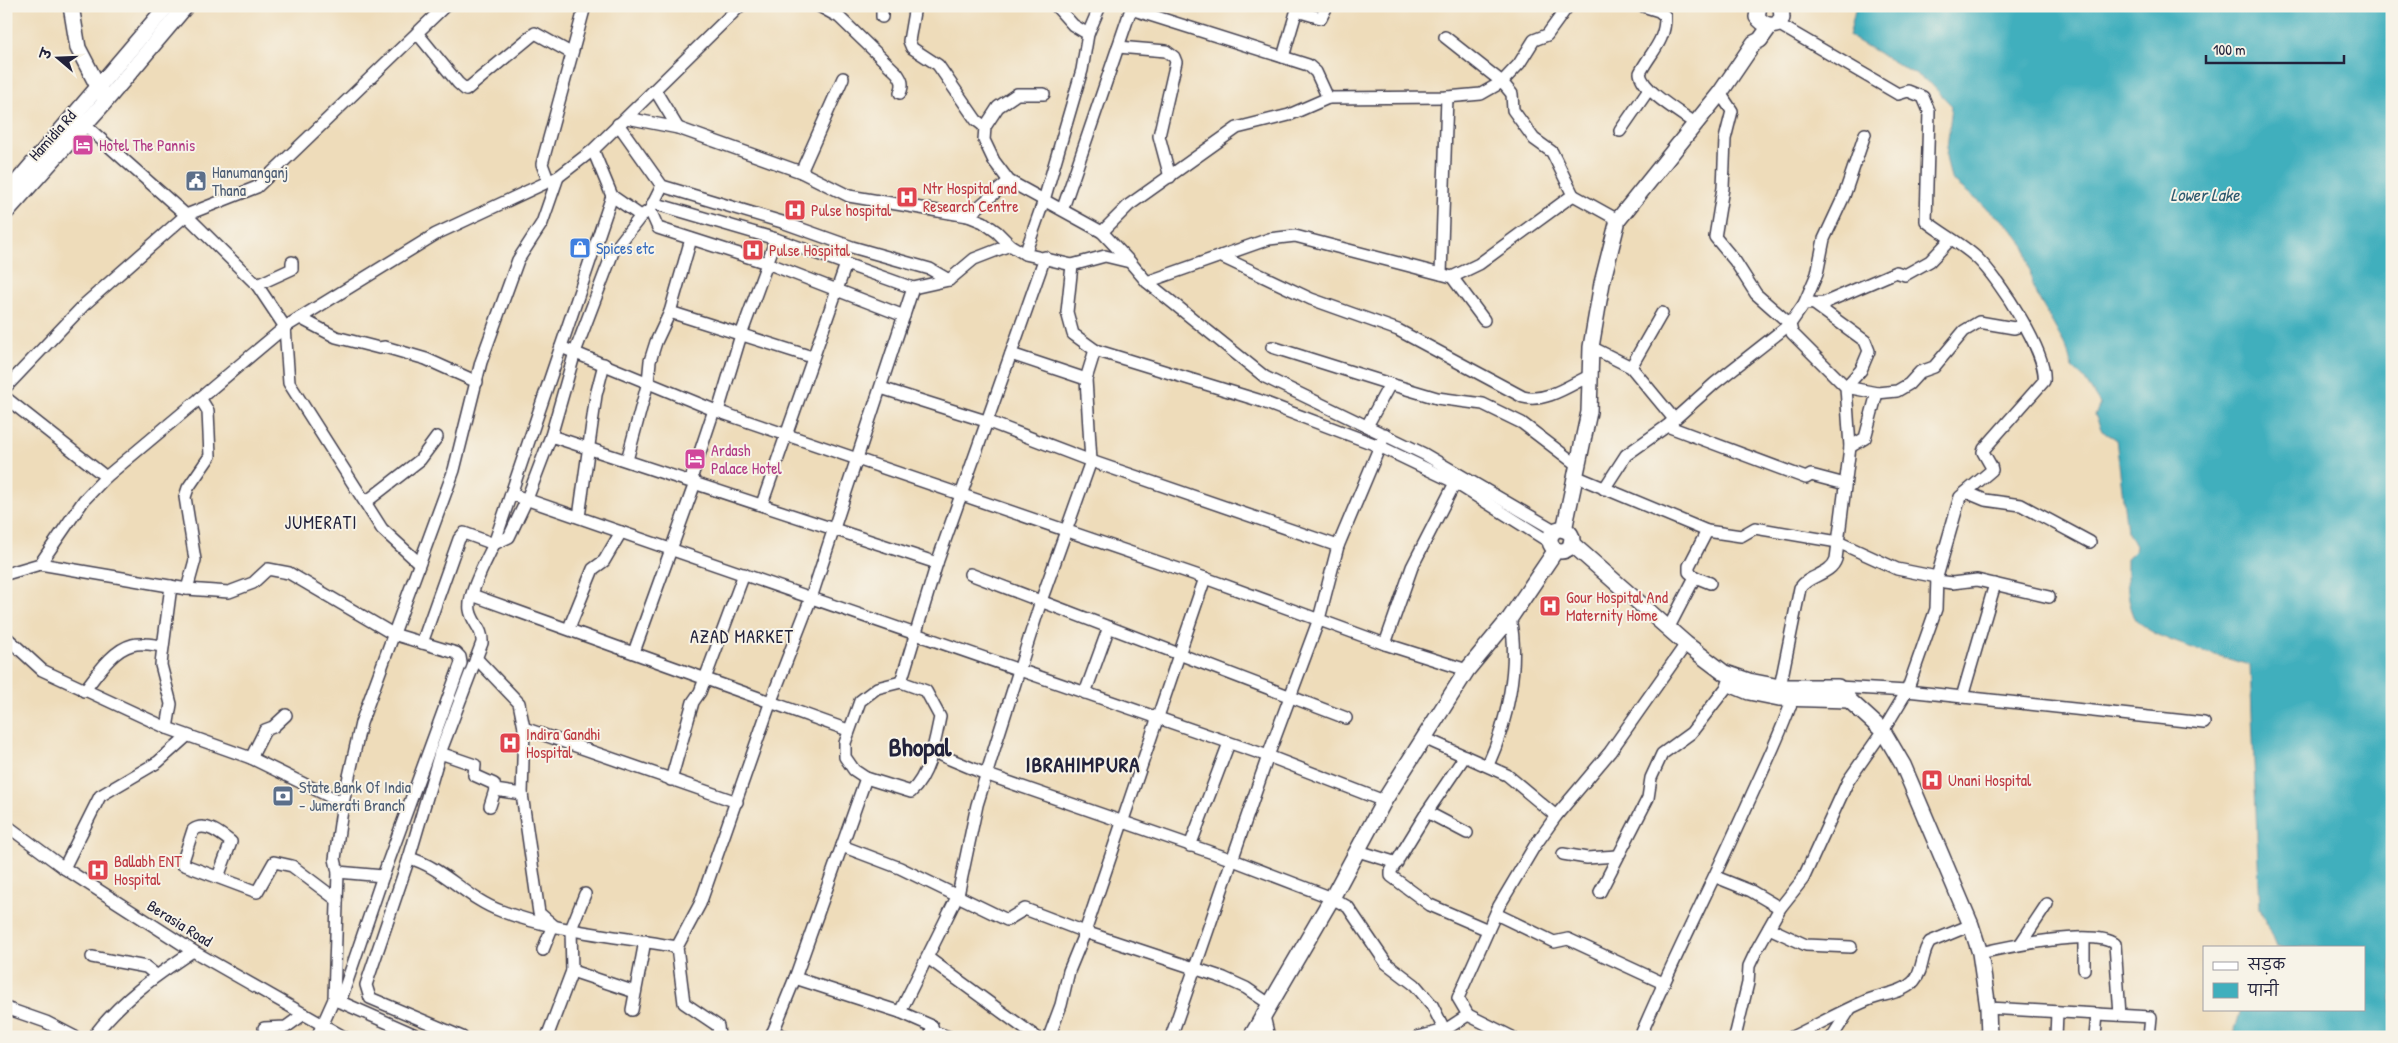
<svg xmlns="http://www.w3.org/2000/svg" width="2398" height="1043" viewBox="0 0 2398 1043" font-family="'Patrick Hand','Playpen Sans Deva',sans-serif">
<rect width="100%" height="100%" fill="#f7f3e8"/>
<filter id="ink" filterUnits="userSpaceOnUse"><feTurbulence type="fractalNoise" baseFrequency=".02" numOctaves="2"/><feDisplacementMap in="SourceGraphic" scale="10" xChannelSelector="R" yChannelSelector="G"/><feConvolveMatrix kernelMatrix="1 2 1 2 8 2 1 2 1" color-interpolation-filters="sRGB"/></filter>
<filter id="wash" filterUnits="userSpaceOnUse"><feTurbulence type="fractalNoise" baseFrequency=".0096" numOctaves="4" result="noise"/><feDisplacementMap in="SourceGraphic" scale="20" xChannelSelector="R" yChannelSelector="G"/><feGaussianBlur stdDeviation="1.12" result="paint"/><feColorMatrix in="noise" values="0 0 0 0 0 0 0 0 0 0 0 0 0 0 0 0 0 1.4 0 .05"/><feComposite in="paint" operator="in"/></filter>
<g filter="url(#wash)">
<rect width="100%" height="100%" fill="#eedcba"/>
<path fill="#40afbd" stroke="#31687c" d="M1856,6h536v1031h-159l8,-28h123v-62h-88l-16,-38 -10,-244c-24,-8 -106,-26 -116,-49 -8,-19 -7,-39 -7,-58l7,-7 1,-5 -8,-15 -11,-92 -14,-8 -7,-16 5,-11 -16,-25 -12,-11 -5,-19 -33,-59 -9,-44 -16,-20 -58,-47 -5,-23 6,-50 -22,-23 -81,-47z"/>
</g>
<g filter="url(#ink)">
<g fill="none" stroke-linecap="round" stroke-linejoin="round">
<g stroke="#413e4e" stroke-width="14">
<g id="minor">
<path d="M819,6l20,11 58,56c5,7 7,11 3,20"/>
<path d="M915,6l-6,35 3,7 26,17 38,55 9,7"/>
<path d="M1056,6l17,19 15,9"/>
<path d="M1643,6l16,5 6,5c1,25 -15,37 -25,57 2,18 41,40 56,51"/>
<path d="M1131,9l177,56 8,7 12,26"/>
<path d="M1297,11l24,7 6,-12"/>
<path d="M882,17v-11"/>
<path d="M417,33l41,50 8,7 69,-57 36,20"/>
<path d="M1445,37l57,45 10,12 1,16 21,29 18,13 21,43"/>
<path d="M1118,47l48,4 8,6 2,5 -17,74 11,41"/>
<path d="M1283,57l15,-51"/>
<path d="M655,90l23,38"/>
<path d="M1720,93l12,18 -7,28 -2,49 -8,49 20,24 21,33 34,30 2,9 54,54 4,60 -14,112c-5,16 -28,16 -36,29l-20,99"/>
<path d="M1044,94h-27l-19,13 -13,20 -1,13 10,21 15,20 93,51 28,30"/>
<path d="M627,118l51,10 123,44 48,24 119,20 15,6 14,10 13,13 15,9 47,11 33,-9 25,6 17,20 118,95 159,77 132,77"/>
<path d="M618,124l44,62 120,36 70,25 78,22 19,11"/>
<path d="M85,125l101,90 71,70 28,42 4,56 93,146 37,34"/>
<path d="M1620,131l29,-42"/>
<path d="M801,172l42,-94"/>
<path d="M548,180l-6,-16 43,-158"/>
<path d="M612,196l29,20 9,-6 12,-24"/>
<path d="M653,203l123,36 137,49 36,-8 25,-21 36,-14"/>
<path d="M1063,208l69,-202"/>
<path d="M650,210l8,18 109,35 137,53"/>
<path d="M968,216l41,-35"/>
<path d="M1102,232l27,-27 108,-77 52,-13 39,-17 119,-1 34,-3 21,-12 17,-18 15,-24 13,-5 21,-29"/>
<path d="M1025,254l19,-54 38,-130 6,-36 12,-28"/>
<path d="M1220,256l91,43 87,31 125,67c23,6 47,-12 68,-22"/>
<path d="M1072,265l-5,47 6,22 22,16 163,50 121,46 75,36 97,61"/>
<path d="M1441,274l6,-177"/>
<path d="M1452,277l32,43"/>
<path d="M1147,282l122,-43 26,-3 157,41 27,-13 94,-69 45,25"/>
<path d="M257,285l35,-16v-7"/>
<path d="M1813,303l52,38 4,10 -8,19 -15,17 31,6 20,-2 12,-7 11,-12 14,-5 30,-36 15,-9 35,6 9,-3"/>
<path d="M1804,304l13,-30 7,-35 20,-43 21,-62"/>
<path d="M670,312l142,45"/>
<path d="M300,318l36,19 43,11 6,-1 41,12 51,23"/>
<path d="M561,347l153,63 491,168 180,66 82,26"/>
<path d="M1272,347l118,37"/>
<path d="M1591,347l40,20 43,52"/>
<path d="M1011,354l75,25"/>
<path d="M1631,367l31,-54"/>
<path d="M6,387l79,-83 101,-89 71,-28 188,-181"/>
<path d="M881,388l108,34 102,39 247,85"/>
<path d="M6,398l100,79"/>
<path d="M718,411l23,-76 35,-96"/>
<path d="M1367,426l23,-42 47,14 46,6 39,19 55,42"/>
<path d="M1667,426l139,52 5,-3 34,9"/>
<path d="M551,436l386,127"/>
<path d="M1850,447l15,-9 12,-45"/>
<path d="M627,460l21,-78 2,-21 6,-19 14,-30 21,-73"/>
<path d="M1575,476l132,55 34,5 14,-8 83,14 59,27 40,8"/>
<path d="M1604,489l22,-34 41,-29 48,-43 75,-59 14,-20 20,-1 72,-31 9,3 25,-14 20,-21"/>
<path d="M1966,492l19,8 36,5 69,37"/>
<path d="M511,494l757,262 116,45"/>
<path d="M366,502l54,-42 17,-23"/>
<path d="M762,504l84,-240"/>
<path d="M579,517l17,-122 8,-31"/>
<path d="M1707,531l-18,35v6l6,5 15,6"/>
<path d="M40,564l147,25 42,3 24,-9 15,-14 21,4 104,61 63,19 4,4 1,6 -78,213 -43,126"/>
<path d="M6,574l34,-10 44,-64 22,-23 179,-150 151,-93 122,-57 35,-27 147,-144"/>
<path d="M970,574l376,144"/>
<path d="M1937,581l15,2 25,-3 72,17"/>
<path d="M187,589l8,-29 -10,-63 3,-9 22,-32 -2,-45 -8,-13"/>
<path d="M472,595l376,135"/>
<path d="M1669,627l26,-50"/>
<path d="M569,628l24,-59 11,-8 17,-29"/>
<path d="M6,637l36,33 125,58 84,30 92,45"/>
<path d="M422,643l37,-104 5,-6 30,11 15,-7 18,-38 24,-63 24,-84 38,-100 28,-36"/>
<path d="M1385,644l27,-77 46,-90"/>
<path d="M634,652l61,-169 -3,-7 22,-66"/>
<path d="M476,658l43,45 5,25 -2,66 17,119 14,12 -10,25"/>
<path d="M901,682l36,-119 108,-306"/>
<path d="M901,682l25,9 14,26c-5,24 -10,57 -29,75l-45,-14 -12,-8 -9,-13v-14l15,-42 17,-13z"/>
<path d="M1838,687l69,4 297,32"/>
<path d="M84,691c12,-15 28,-41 48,-46 9,-3 22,0 31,1"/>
<path d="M1085,693l24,-66"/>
<path d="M1962,697l33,-113"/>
<path d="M167,728l4,-24 -10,-39 1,-10 9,-69"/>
<path d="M524,728l213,74"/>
<path d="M1424,738l83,37 49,41"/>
<path d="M933,752l55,23 245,85 99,38 16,9 38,56 29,22 17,20 16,32"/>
<path d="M440,753l35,12 -1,10 20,9 1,6 27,4"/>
<path d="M1465,756l-38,56 40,21"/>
<path d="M251,758l14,-28 8,-3 13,-12"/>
<path d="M1488,765c19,-42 32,-101 22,-147"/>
<path d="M671,780l22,-78 7,-10 44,-118"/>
<path d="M490,806l5,-16"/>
<path d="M1427,812l-36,59v5l39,29 58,25"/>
<path d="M6,825l58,43 129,83 151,86"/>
<path d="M842,846l58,22 107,52 18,-11 60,23 139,46 22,10 25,17"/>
<path d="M1190,846l39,-103"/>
<path d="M1358,851l39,12"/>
<path d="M1563,854l24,4 30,-2"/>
<path d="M409,858c34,9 58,41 92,53 55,21 118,25 176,36"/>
<path d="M64,868l36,-72 58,-34 29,-26"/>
<path d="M338,872l45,4"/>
<path d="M218,877l13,-35c-10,-8 -26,-21 -38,-12l-11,34 75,28 17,-30 18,4 45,34"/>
<path d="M1716,877l35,14 29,17"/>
<path d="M1600,892l48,-94 3,-20 11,-24 29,-21 38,-49"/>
<path d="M1496,914l58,28 14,-3 95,44"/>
<path d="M1769,928l37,17 45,2"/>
<path d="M2084,939v30"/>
<path d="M2021,943l26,-39"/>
<path d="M1980,953c26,-6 115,-25 135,-9l5,71"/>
<path d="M92,957l54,10 10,8"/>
<path d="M928,958l108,79"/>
<path d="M572,971l63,21"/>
<path d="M795,978l105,34 32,14 -1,11"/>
<path d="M334,999l86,38"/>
<path d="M6,1008l40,14 29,15"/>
<path d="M1988,1008l163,9 -2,20"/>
<path d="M632,1010l13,-69"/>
<path d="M900,1012l58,-117 19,-90 20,-65 44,-139 50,-140 -5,-82 9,-29"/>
<path d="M1264,1016l5,21"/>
<path d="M264,1028l22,-1 18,-13"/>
<path d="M932,1031l17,6"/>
<path d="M772,1033l17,4"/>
<path d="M93,1037c27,-36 62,-61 100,-86"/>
<path d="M317,1037l17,-38 4,-127 -3,-13 8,-56 18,-80 93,-253 27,-108 37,-102 24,-37 16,-46"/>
<path d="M462,1037l-92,-39 -4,-13 43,-127 31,-105 42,-110c1,-15 -10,-20 -12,-33 -3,-15 17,-51 24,-66l118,-348 -19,-46"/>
<path d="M547,1037l25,-66 -1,-42 14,-35"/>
<path d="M719,1037l-1,-11 -34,-23 -7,-56 23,-43 71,-203 40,-103 102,-310"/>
<path d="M771,1037l24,-59 71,-200"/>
<path d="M1049,1037l12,-32 8,-34 16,-39 120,-354"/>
<path d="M1171,1037l97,-281 51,-137 19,-73 47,-112"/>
<path d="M1418,1037l27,-7 23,-15"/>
<path d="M1512,1037l-44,-22 -10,-17 41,-92 35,-59 22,-31 54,-64 76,-108"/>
<path d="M1640,1037c34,-80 74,-157 109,-236 16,-36 34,-71 46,-109"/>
<path d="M1735,1037l13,-54 1,-17 8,-17 23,-41 23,-29 45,-98 35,-50 24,-40 29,-82 1,-32 23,-80 32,-27 -1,-4 -8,-14 1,-3 60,-68c4,-27 -45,-102 -66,-122 -14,-14 -36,-25 -52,-38l3,-110 -6,-14 -15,-6 -10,3 -120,-70"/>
<path d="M1792,1037c25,-12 50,-26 76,-37 15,-6 35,-7 46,-19 10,-11 7,-28 16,-39l41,-17"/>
<path d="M1832,1037l18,-28"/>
<path d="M2056,1037l1,-25"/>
<path d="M2095,1037l2,-23"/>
</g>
</g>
<g stroke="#413e4e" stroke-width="18">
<g id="major">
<path d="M71,6l7,42 24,46"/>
<path d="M1759,6l-2,11c6,7 10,9 19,8l6,-7 -1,-12"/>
<path d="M6,195l161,-189"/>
<path d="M6,212l98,-109 82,-97"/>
<circle cx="1561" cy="540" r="11"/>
<path d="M1564,530l25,-118 2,-65 11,-64 16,-63 102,-127 34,-50 6,-3 10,-14"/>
<path d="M1571,543l115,101 37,28 26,9 31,6h58l11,13 34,31 20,34 68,160 9,28 8,55 1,29"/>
<path d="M1730,684l19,8 30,6 70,2"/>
<path d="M1251,1037l81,-139 52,-97 83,-131 43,-52 46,-68"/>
</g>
</g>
<use href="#minor" stroke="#fff" stroke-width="11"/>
<use href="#major" stroke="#fff" stroke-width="15"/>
</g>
</g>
<defs>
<g id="hotel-square" transform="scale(1.125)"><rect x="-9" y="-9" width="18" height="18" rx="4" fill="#d1479c" stroke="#f7f3e8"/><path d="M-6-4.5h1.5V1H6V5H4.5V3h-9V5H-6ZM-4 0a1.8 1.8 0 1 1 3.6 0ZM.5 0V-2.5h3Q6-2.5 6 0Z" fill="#fff"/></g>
<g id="civic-square" transform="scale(1.125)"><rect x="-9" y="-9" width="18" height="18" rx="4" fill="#5c6f8a" stroke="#f7f3e8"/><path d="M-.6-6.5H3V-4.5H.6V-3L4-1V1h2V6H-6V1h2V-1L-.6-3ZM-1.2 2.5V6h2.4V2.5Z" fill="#fff"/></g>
<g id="hospital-square" transform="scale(1.125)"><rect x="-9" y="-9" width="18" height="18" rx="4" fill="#e0444e" stroke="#f7f3e8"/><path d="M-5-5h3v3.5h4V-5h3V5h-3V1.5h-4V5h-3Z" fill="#fff"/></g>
<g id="shop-square" transform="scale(1.125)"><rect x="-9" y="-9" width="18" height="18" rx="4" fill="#3f7fe0" stroke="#f7f3e8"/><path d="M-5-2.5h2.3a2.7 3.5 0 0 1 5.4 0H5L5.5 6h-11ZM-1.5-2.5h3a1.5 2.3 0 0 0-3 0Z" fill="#fff"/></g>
<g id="bank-square" transform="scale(1.125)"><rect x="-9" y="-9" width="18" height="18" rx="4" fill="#5c6f8a" stroke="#f7f3e8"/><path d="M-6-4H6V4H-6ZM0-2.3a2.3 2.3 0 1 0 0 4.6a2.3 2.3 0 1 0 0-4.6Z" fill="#fff"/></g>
</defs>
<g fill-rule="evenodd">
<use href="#hotel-square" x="83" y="145"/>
<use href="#civic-square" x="196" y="181"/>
<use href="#hospital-square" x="907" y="197"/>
<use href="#hospital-square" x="795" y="210"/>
<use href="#shop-square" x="580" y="248"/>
<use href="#hospital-square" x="753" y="250"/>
<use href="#hotel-square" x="695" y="459"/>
<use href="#hospital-square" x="1550" y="606"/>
<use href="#hospital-square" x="510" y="743"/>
<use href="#hospital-square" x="1932" y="780"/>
<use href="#bank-square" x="283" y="796"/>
<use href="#hospital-square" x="98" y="870"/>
</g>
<g text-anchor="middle" stroke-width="4" stroke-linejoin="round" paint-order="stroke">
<g font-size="16" fill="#22223b" stroke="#f7f3e8">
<text transform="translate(52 135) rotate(-48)" y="6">Hamidia Rd</text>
<text transform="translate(180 923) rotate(32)" y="6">Berasia Road</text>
</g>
<g font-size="16" fill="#b23c85" stroke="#f7f3e8" text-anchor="start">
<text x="99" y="151">Hotel The Pannis</text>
<text x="711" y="456">Ardash<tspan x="711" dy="18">Palace Hotel</tspan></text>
</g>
<g font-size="16" fill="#4e5e75" stroke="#f7f3e8" text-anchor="start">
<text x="212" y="178">Hanumanganj<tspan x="212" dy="18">Thana</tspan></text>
<text x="299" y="793">State Bank Of India<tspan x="299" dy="18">- Jumerati Branch</tspan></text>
</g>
<g font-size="16" fill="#be3a42" stroke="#f7f3e8" text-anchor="start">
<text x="923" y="194">Ntr Hospital and<tspan x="923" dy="18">Research Centre</tspan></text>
<text x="811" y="216">Pulse hospital</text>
<text x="769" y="256">Pulse Hospital</text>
<text x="1566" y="603">Gour Hospital And<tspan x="1566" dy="18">Maternity Home</tspan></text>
<text x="526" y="740">Indira Gandhi<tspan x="526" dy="18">Hospital</tspan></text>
<text x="1948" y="786">Unani Hospital</text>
<text x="114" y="867">Ballabh ENT<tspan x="114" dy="18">Hospital</tspan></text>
</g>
<g font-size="16" fill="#366cbe" stroke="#f7f3e8" text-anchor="start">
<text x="596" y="254">Spices etc</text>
</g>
<g font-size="18" font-style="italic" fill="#2e5a6f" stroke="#f7f3e8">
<text x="2205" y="201">Lower Lake</text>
</g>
<g font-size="18" letter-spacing="1" fill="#22223b" stroke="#f7f3e8">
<text x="321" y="529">JUMERATI</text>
<text x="742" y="643">AZAD MARKET</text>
</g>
<g font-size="21" font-weight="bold" letter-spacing="1" fill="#22223b" stroke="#f7f3e8">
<text x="1083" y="772">IBRAHIMPURA</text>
</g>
<g font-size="26" font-weight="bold" fill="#22223b" stroke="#f7f3e8">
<text x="920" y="756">Bhopal</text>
</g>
</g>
<rect width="2398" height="1043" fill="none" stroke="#f7f3e8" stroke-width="25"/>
<rect x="2203" y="946" width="162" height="65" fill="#f7f3e8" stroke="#a29fa3"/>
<rect x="2213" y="962" width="25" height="8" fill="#ffffff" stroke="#a29fa3"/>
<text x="2248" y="970" font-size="15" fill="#22223b">सड़क</text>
<rect x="2213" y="983" width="25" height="15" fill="#40afbd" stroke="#a29fa3"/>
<text x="2248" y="996" font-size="15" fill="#22223b">पानी</text>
<g transform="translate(58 58) rotate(289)" stroke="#f7f3e8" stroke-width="4" paint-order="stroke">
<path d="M0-4L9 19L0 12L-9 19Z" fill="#22223b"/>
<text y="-8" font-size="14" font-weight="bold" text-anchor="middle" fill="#22223b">उ</text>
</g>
<path d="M2206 55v8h138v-8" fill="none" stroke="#22223b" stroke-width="2.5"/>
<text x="2213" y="55" font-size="15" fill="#22223b" stroke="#f7f3e8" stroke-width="4" paint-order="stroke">100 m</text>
</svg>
